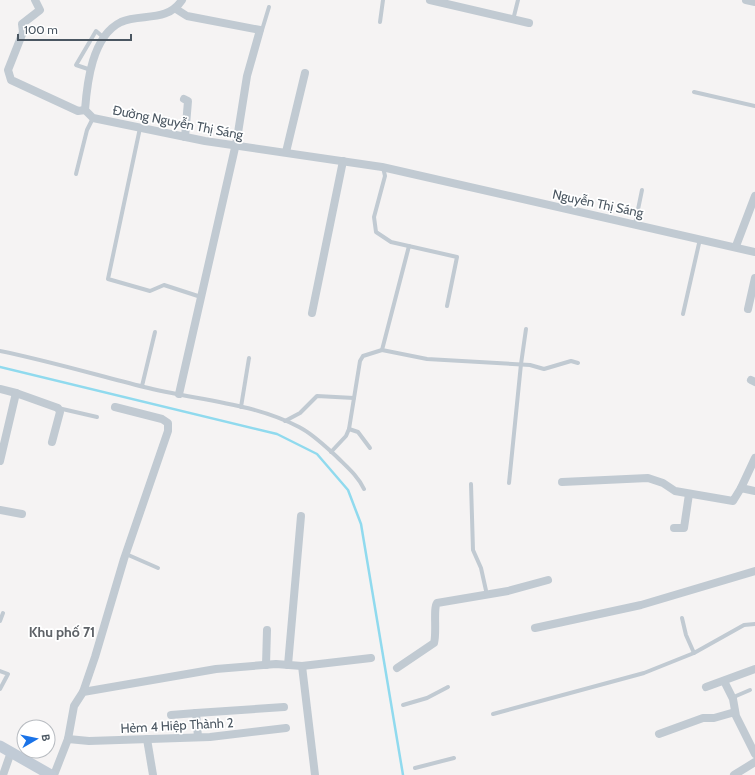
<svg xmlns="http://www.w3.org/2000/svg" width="755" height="775" viewBox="0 0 755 775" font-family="Cabin,sans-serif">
<rect width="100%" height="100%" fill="#f5f3f3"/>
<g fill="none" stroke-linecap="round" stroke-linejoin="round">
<path stroke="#90daee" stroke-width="2.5" d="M0,367l277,67 40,20 31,36 13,34 42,251"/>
<g stroke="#c1cad2" stroke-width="4">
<path d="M513,20l5,-20"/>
<path d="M380,22l3,-22"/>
<path d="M260,30h2l7,-23"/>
<path d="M91,70l-15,-5 20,-34 7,6"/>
<path d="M694,92l61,14"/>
<path d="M140,128l-32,151 42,12 14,-6 37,12"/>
<path d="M383,167l2,9 -11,41 2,15 15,10 66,15 -10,49"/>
<path d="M76,174l11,-44 6,-12"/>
<path d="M635,224l7,-34"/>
<path d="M409,246l-27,104 45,9 103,6 14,4 27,-8 7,2"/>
<path d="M683,314l17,-75"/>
<path d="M0,351c49,10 96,24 144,36 51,13 107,15 155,40 14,7 27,20 38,30 10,10 21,19 27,32"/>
<path d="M142,386l13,-54"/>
<path d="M241,407l8,-49"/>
<path d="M58,408l39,9"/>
<path d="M285,421l15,-8 17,-17 37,2"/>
<path d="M349,429l9,3 12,16"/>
<path d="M331,452l15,-16 3,-7 11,-68 3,-5 19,-6"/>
<path d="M509,483l12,-119 5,-35"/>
<path d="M471,484l2,66 8,18 6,27"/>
<path d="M126,554l32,14"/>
<path d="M682,618l4,17 8,18"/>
<path d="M0,621l3,-8"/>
<path d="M0,671l8,3 -8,15"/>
<path d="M733,699l3,-3 14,-6"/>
<path d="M403,705l24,-7 21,-11"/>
<path d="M493,714l151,-41 50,-20 50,-28 11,-1"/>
<path d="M415,768l39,-10"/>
</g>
<g stroke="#c1cad2" stroke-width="8">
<path d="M35,0l5,10 -18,14 1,8 -15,38 3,10 67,31 7,-1"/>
<path d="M182,0c-15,23 -41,13 -61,22 -29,14 -34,61 -36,88l8,8 112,23 177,26 373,85"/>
<path d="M430,0l99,23"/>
<path d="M746,0l9,2"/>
<path d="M176,9l11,7 73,14 -13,46 -10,63 -58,255"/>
<path d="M184,99l4,2 -3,36"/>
<path d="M286,152l19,-79"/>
<path d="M736,246l19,-50"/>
<path d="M748,309l7,-31"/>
<path d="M312,313l31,-152"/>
<path d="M751,380l4,2"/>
<path d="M0,389l16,4"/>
<path d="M755,458l-14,30 14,3"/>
<path d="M0,461l16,-68 42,15 2,4 -8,30"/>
<path d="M562,482l86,-4 15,5 12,8 58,10 8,-13"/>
<path d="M0,510l22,4"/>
<path d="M674,528h10l5,-34"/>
<path d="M535,628l106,-23 114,-34"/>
<path d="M266,665l1,-35"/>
<path d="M288,665l13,-149"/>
<path d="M302,666l13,109"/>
<path d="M397,668l37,-25c3,-10 -1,-35 3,-40l71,-12 40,-11"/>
<path d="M724,681l9,18 3,17 19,38"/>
<path d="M706,687l49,-18"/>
<path d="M83,692l12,-35 29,-98 44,-128v-8l-6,-4 -47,-12"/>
<path d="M171,715l25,-2"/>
<path d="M659,734l44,-16h11l21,-6"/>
<path d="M198,737l-2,-24 88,-6"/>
<path d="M68,739l21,2 121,-4 76,-9"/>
<path d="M147,739l6,36"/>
<path d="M3,775l8,-23"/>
<path d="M54,775l14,-36 6,-33 9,-14 133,-23 60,-5 26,2 69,-8"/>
<path d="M734,775l21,-13"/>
</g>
<path stroke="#c1cbd6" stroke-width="11" d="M0,746l51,29"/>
</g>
<g text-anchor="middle" stroke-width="3.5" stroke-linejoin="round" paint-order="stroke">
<g font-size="13" fill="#4a5661" stroke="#fff">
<text transform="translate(178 122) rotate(11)" y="5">Đường Nguyễn Thị Sáng</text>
<text transform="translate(598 203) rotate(12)" y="5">Nguyễn Thị Sáng</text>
<text transform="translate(177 725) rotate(-3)" y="5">Hẻm 4 Hiệp Thành 2</text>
</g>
<g font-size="14" font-weight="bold" fill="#5f6368" stroke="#fff">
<text x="62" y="637">Khu phố 71</text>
</g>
</g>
<g transform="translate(36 739) rotate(81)"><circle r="19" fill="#ffffff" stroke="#b7bbc0"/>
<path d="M0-3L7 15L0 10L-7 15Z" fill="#1a73e8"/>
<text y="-6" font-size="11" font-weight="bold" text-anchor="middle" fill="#4a5661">B</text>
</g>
<path d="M18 34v6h113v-6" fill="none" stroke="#4a5661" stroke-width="2"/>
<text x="24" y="34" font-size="12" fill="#4a5661" stroke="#ffffff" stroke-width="3" paint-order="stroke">100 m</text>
</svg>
